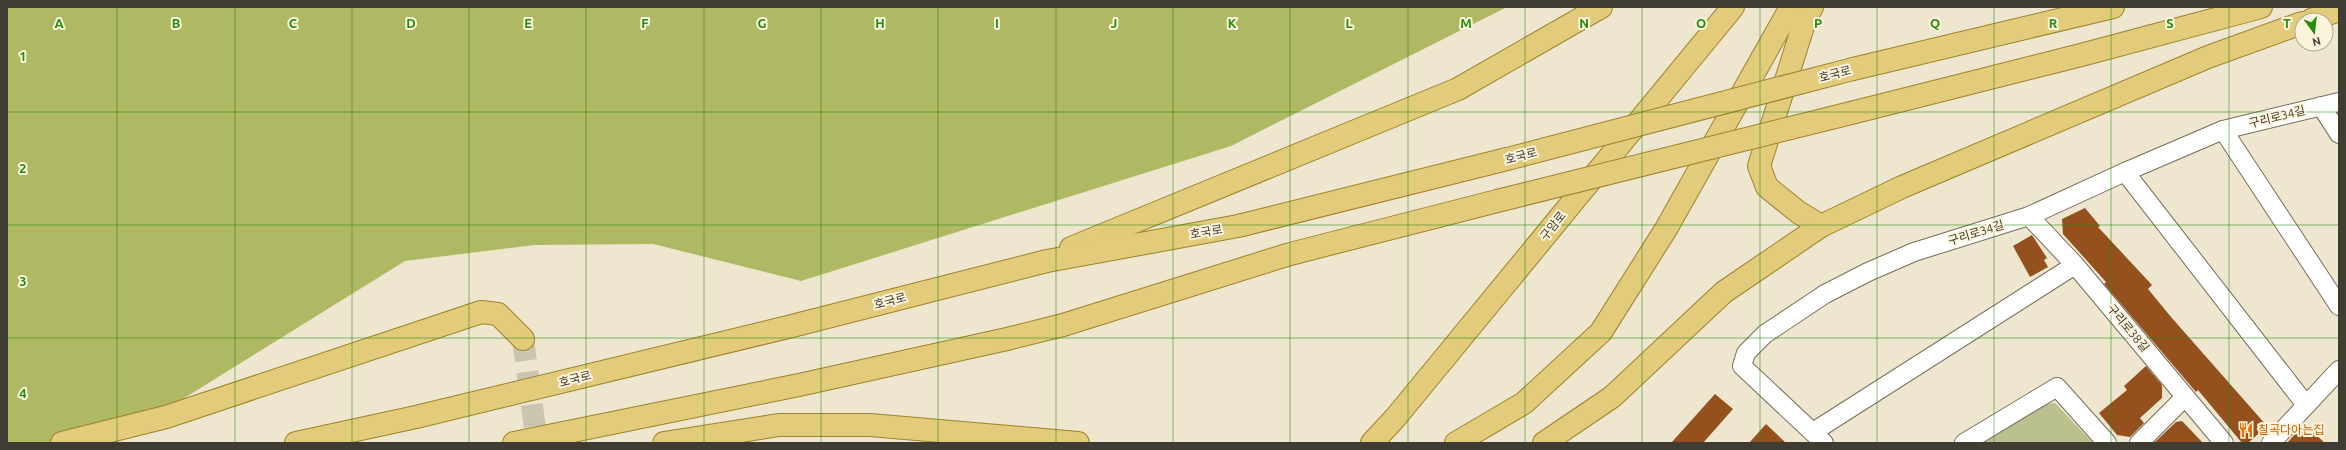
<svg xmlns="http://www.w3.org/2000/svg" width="2346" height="450" viewBox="0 0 2346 450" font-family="Ubuntu,'Noto Sans KR',sans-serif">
<rect width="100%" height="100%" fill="#eee6cf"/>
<path fill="#bac18e" d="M2055,403l38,40h-112l64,-39z"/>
<path fill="#afb963" d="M7,7h1500l-276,139 -430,135 -148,-37 -119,1 -129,16 -277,172 -73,10h-48z"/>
<g fill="#94501d">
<path d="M2085,208l15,18 -2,1 54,58 -4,4 23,28 96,109 -19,17h-6l-44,-53 -2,2 -92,-108 2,-2 -43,-48 -1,-15z"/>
<path d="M2032,235l15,23 -3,2 4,7 -18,10 -17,-31z"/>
<path d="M2146,366l16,19v13l-22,20 4,5 -14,14 -13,-2 -18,-22 28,-23 -3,-4z"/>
<path d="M1715,394l18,15 -30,34h-32z"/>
<path d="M2182,421l21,22h-49l22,-21z"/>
<path d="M1766,424l20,19h-37z"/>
<path d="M2304,424l21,19h-38z"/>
</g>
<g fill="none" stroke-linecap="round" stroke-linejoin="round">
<path stroke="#cbc4b0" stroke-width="22" stroke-dasharray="22 11" stroke-linecap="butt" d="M523,339l14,104"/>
<g stroke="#766e5a" stroke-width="20">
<g id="minor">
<path d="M2321,106l18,28"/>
<path d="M2223,130l116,176"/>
<path d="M2125,172l181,233"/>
<path d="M2029,216l46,49 149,178"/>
<path d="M1813,432l262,-167"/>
<path d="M1824,443l-82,-77 4,-13 19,-19 60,-40 43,-22 46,-20 115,-36 96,-44 98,-42 116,-28"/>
<path d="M1964,443l93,-56 50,56"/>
<path d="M2139,443l46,-46"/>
<path d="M2271,443l68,-73"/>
</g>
</g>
<g stroke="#9d8329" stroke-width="24">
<g id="major">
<path d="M1812,7l-7,13 -46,146 8,21 31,25 23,14"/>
<path d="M2311,20l28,-10"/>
<path d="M1853,69l260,-62"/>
<path d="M1855,112l226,-57 180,-48"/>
<path d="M1071,248l387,-159 143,-82"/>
<path d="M62,443l104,-26 315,-105 17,2 25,25"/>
<path d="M296,443l120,-26 372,-90 259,-66 191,-35 269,-67"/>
<path d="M514,443l285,-58 208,-46 56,-14 227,-71 207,-53"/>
<path d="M664,443l115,-18h91l208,18"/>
<path d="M1372,443l24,-26 337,-410"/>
<path d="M1456,443l68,-40 77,-71 65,-103 125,-222"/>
<path d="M1544,443l68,-46 112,-105 97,-66 81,-39 306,-130 94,-34"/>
</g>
</g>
<use href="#minor" stroke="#fff" stroke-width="18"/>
<use href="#major" stroke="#e2cb7b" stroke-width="22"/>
<g stroke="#9d8329" stroke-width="24" stroke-linecap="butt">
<g id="major-bridge">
<path d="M1507,159l346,-90"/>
<path d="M1497,201l358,-89"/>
</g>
</g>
<use href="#major-bridge" stroke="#e2cb7b" stroke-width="22"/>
</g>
<path fill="none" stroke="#238d0d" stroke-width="1" stroke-opacity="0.55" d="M117,7v436M235,7v436M352,7v436M469,7v436M586,7v436M704,7v436M821,7v436M938,7v436M1056,7v436M1173,7v436M1290,7v436M1408,7v436M1525,7v436M1642,7v436M1760,7v436M1877,7v436M1994,7v436M2111,7v436M2229,7v436M7,112h2332M7,225h2332M7,338h2332"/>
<defs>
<g id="restaurant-bare" transform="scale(1.2)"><path d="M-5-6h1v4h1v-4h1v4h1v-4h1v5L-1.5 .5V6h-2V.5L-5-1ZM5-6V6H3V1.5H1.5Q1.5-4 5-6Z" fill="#e8710a" stroke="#fcf3dc" stroke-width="2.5" paint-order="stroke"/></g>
</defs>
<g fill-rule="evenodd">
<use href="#restaurant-bare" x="2246" y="430"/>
</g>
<g text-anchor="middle" stroke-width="4" stroke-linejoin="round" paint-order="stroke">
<g font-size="12" fill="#3f3c33" stroke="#fcf3dc">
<text transform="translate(1835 74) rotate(-14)" y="4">호국로</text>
<text transform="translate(2277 117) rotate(-14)" y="4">구리로34길</text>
<text transform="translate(1521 156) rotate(-14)" y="4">호국로</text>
<text transform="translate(1553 226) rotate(-51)" y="4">구암로</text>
<text transform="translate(1206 232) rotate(-10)" y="4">호국로</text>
<text transform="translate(1976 233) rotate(-17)" y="4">구리로34길</text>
<text transform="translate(890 301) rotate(-14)" y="4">호국로</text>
<text transform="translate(2128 328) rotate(50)" y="4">구리로38길</text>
<text transform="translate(575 379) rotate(-14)" y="4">호국로</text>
</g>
<g font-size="12" fill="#c56008" stroke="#fcf3dc" text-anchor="start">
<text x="2258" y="434">칠곡다아는집</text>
</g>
</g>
<g font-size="13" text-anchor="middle" font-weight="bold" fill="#238d0d" stroke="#fcf3dc" stroke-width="4" stroke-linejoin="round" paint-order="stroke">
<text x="59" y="28">A</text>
<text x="176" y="28">B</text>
<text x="293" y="28">C</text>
<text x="411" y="28">D</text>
<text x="528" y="28">E</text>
<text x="645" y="28">F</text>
<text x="762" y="28">G</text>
<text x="880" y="28">H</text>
<text x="997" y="28">I</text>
<text x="1114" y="28">J</text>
<text x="1232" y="28">K</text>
<text x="1349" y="28">L</text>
<text x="1466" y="28">M</text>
<text x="1584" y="28">N</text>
<text x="1701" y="28">O</text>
<text x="1818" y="28">P</text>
<text x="1935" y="28">Q</text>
<text x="2053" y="28">R</text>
<text x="2170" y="28">S</text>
<text x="2287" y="28">T</text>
<text x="23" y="61">1</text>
<text x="23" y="173">2</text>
<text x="23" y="286">3</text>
<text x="23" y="398">4</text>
</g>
<rect width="2346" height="450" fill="none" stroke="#3f3c33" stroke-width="16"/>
<g transform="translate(2314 32) rotate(165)"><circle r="19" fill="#fcf3dc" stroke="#b0aa98"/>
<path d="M0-3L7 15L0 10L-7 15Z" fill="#238d0d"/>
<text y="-6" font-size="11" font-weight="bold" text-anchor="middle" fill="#3f3c33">N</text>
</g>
</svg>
